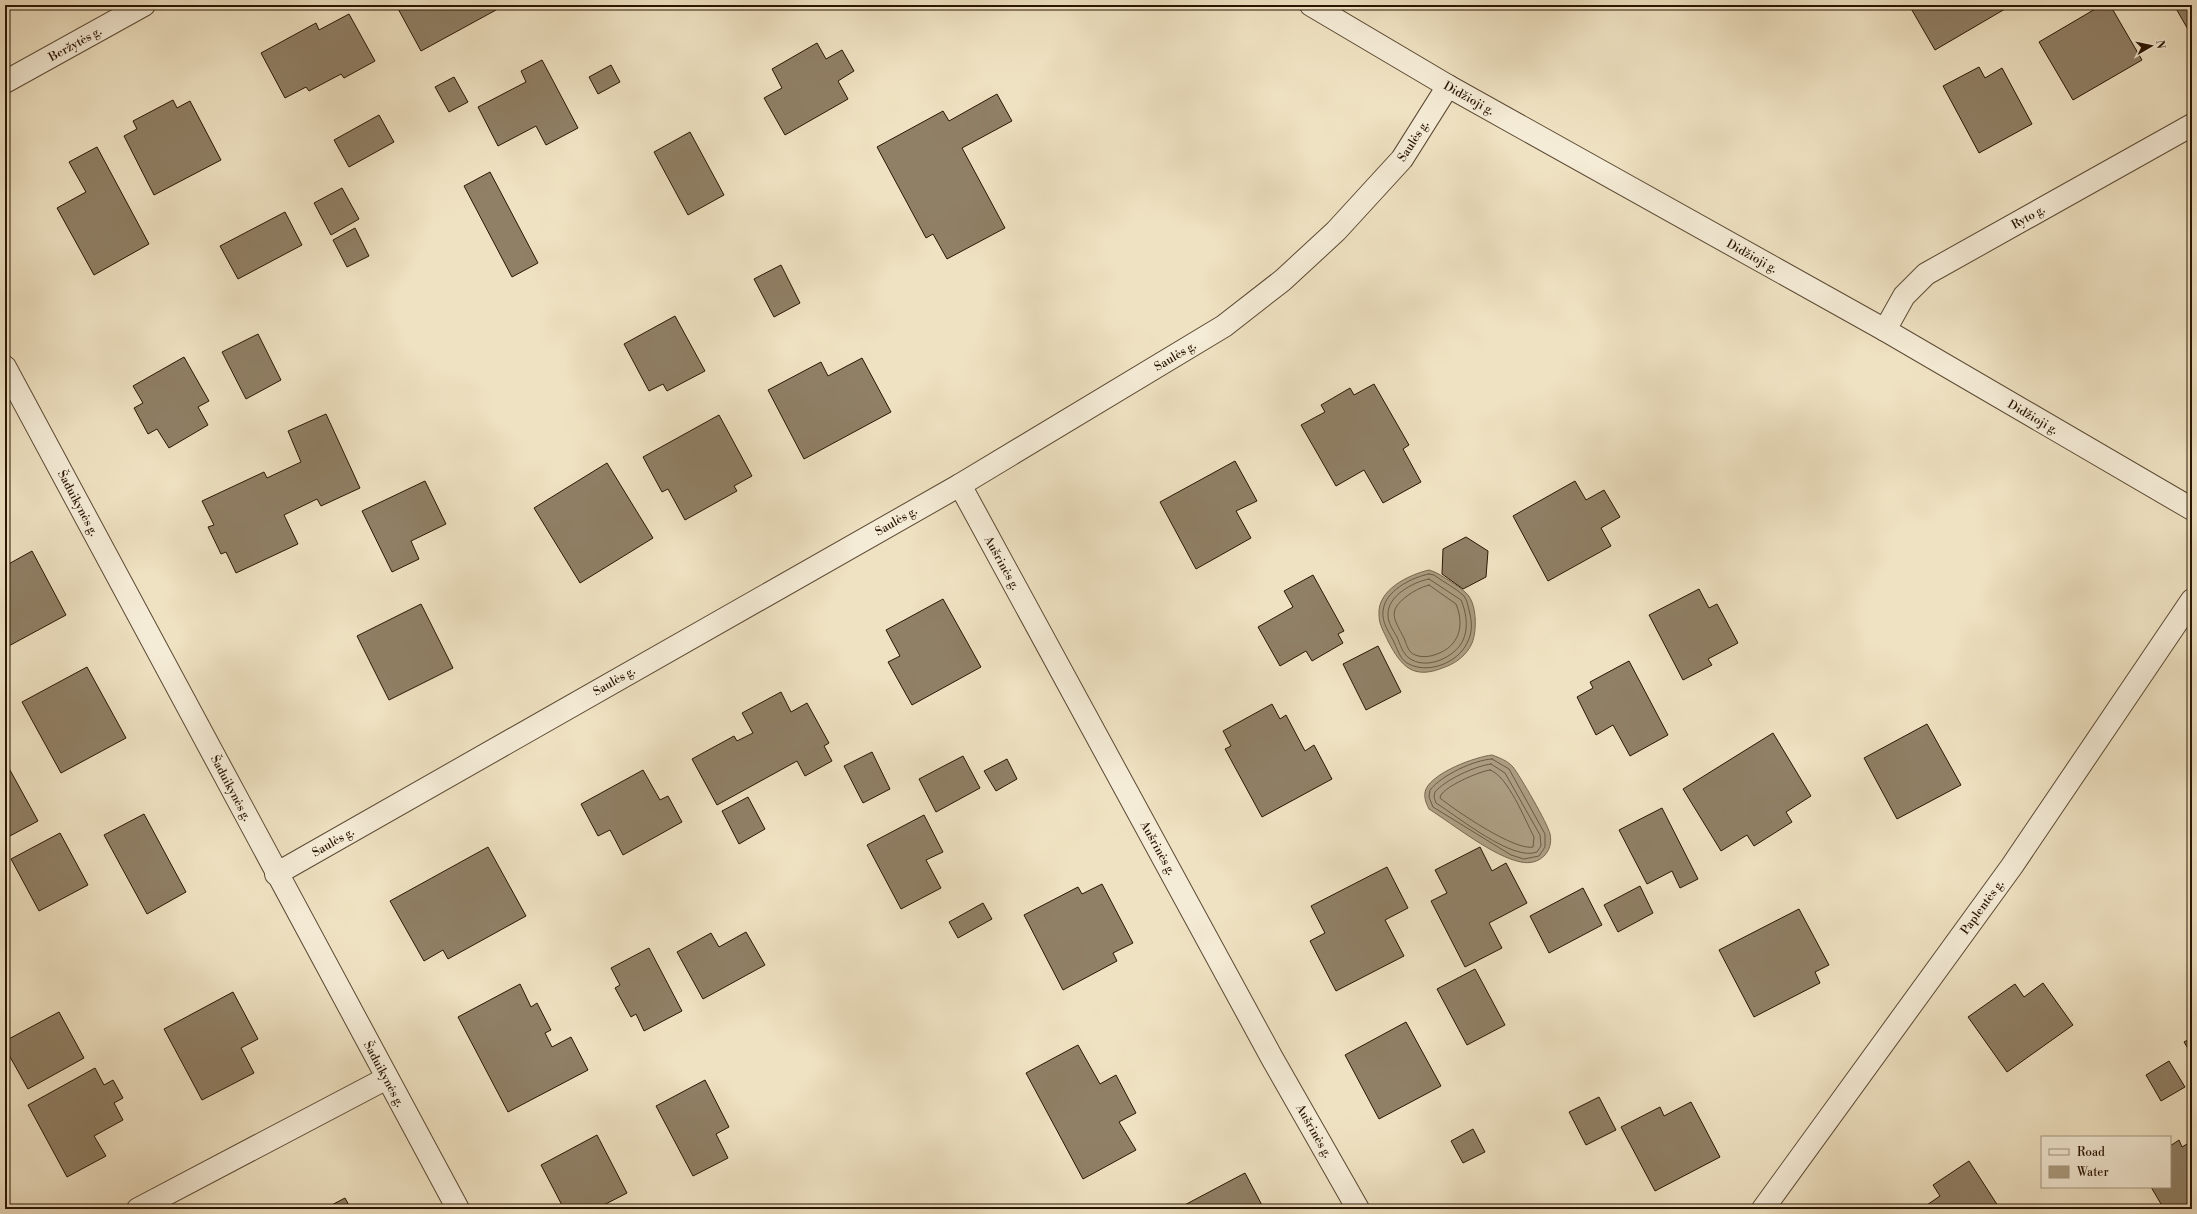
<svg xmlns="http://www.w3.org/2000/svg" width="2197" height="1214" viewBox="0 0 2197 1214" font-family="'Libre Bodoni',serif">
<rect width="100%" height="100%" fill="#efe2c2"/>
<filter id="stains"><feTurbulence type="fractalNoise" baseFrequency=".005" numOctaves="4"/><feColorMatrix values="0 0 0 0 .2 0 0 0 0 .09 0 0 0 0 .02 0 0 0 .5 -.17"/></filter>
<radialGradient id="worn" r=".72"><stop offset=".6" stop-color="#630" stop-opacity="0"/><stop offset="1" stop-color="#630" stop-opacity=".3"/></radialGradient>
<g fill="#ac9d81" stroke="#78674f">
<path d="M1429,570c8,2 14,7 21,11 5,4 13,8 17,13 10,10 10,37 5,49 -5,12 -16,20 -27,24 -31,13 -43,1 -57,-26 -4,-9 -9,-16 -9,-26 -2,-25 29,-40 50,-45z"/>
<path d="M1492,755c8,3 16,6 21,12 7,9 35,57 37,67 4,18 -11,32 -29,28 -27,-5 -67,-37 -92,-53 -3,-6 -6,-13 -3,-20 8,-17 49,-32 66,-34z"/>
</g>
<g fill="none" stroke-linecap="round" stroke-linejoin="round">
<g stroke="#6b5a42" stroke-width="1">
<path d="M1429,574l5,1c9,7 22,13 30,21 3,4 4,10 5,14 3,12 4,22 -2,33 -9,20 -40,32 -60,20 -7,-4 -10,-15 -14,-23 -6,-11 -13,-21 -9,-34 5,-17 29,-29 45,-32z"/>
<path d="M1429,579l32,21c6,14 8,31 0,44 -10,15 -36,26 -52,14 -6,-4 -9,-14 -12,-21 -4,-7 -9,-14 -9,-22 -1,-19 25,-33 41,-36z"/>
<path d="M1429,585l27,19c9,22 3,42 -19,50 -8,3 -16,4 -24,0 -5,-3 -7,-11 -9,-16 -10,-19 -17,-27 3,-42 7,-5 14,-9 22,-11z"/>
<path d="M1492,759l17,10 36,65v13l-6,9 -15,3 -13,-4 -78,-48 -4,-10 1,-7c12,-15 44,-30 62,-31z"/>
<path d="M1491,764l14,9 35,62 1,11 -4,6c-24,10 -80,-36 -101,-49l-2,-6 1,-5c10,-12 40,-26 56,-28z"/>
<path d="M1490,770c18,6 35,50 44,67l-1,10c-18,4 -77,-36 -93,-49 0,-10 40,-27 50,-28z"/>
</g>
</g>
<g fill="#908066" stroke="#2a1603">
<path d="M396,5h97l3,5 -75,41z"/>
<path d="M1909,5h93l3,4 -70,41z"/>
<path d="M2102,5h8l32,55 -69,40 -34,-58z"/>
<path d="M2174,5h18v26l-2,2z"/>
<path d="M349,14l26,47 -31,17 -3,-4 -32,17 -3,-4 -21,11 -24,-45 55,-30 3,7z"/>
<path d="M817,43l9,16 16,-9 12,21 -16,10 10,18 -63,36 -21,-37 18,-10 -10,-19z"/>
<path d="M542,60l36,68 -32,17 -10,-19 -38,20 -20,-39 48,-25 -5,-11z"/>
<path d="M611,65l9,17 -22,12 -9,-17z"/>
<path d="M1979,67l6,11 17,-10 30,56 -53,29 -36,-67z"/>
<path d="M454,77l14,25 -19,10 -14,-25z"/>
<path d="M997,94l15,27 -50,27 43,80 -58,31 -14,-25 -7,4 -49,-91 66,-36 6,10z"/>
<path d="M173,100l4,8 13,-7 31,59 -67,35 -30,-59 13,-7 -4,-8z"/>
<path d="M379,115l15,27 -45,25 -15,-27z"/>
<path d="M690,132l34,63 -36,20 -34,-63z"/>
<path d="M97,147l52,97 -55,31 -37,-67 29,-16 -17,-30z"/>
<path d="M490,172l48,91 -26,14 -48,-91z"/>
<path d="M342,188l17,31 -28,16 -17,-32z"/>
<path d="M285,212l17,33 -64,34 -18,-33z"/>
<path d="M355,228l14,28 -22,11 -14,-27z"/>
<path d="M781,265l19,38 -26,14 -20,-38z"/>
<path d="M675,316l30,55 -38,20 -4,-7 -14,7 -25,-47z"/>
<path d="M258,334l23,46 -35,19 -24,-47z"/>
<path d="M184,357l25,44 -11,6 10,18 -39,23 -12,-19 -9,5 -14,-26 9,-5 -10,-17z"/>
<path d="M862,358l29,54 -87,47 -36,-69 53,-28 7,14z"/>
<path d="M1374,384l35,61 -6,4 18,33 -38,21 -19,-33 -28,16 -35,-61 24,-13 -4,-7 29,-17 4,7z"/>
<path d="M326,414l34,74 -39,18 -4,-7 -33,16 14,29 -62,29 -10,-21 -5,2 -13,-27 6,-2 -12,-24 62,-29 3,6 34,-16 -13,-31z"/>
<path d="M719,415l33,61 -18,10 3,5 -52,29 -17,-31 -6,3 -19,-35z"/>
<path d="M1235,461l22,40 -21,10 15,27 -55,31 -36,-67z"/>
<path d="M607,463l46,75 -73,45 -46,-75z"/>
<path d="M425,481l21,43 -35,17 8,18 -27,13 -30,-61z"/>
<path d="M1575,481l11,19 18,-10 16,27 -19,11 10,18 -63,35 -35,-65z"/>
<path d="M1466,537l22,14 -2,26 -23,12 -21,-15 1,-25z"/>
<path d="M32,551l34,64 -61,33v-82z"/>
<path d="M1313,575l31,56 -6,3 5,9 -31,18 -6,-10 -26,15 -22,-39 35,-20 -9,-16z"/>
<path d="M1699,589l10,19 8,-4 21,39 -30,16 4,6 -29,15 -34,-65z"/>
<path d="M943,599l38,68 -69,38 -24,-43 12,-6 -14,-26z"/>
<path d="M421,604l32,64 -64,32 -32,-64z"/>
<path d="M1378,646l23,46 -35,18 -23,-46z"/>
<path d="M1629,661l39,74 -38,21 -17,-31 -17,10 -19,-38 16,-9 -3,-6z"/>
<path d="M87,667l39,71 -65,35 -39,-71z"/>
<path d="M781,692l10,20 16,-9 22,40 -5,3 8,15 -27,15 -8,-15 -80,44 -25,-46 42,-23 3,5 16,-8 -11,-20z"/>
<path d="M1272,704l8,15 6,-4 19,36 9,-6 18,34 -70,38 -37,-68 6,-3 -8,-15z"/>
<path d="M1927,724l34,61 -64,34 -33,-61z"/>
<path d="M1773,733l38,63 -25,16 6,10 -38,24 -7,-11 -26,16 -38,-62z"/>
<path d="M872,752l18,37 -27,14 -19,-37z"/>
<path d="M963,756l17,32 -44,24 -17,-33z"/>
<path d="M1007,759l10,20 -21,12 -12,-20z"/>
<path d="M5,761l33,60 -30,16 -3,-5z"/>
<path d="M643,770l17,30 8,-4 14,26 -59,33 -13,-25 -12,6 -17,-32z"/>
<path d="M748,797l17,32 -26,15 -17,-33z"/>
<path d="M1662,808l36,71 -18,9 -8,-17 -25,13 -28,-54z"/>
<path d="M144,814l42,78 -39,22 -43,-79z"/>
<path d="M924,815l19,37 -17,8 15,28 -40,21 -34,-64z"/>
<path d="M60,833l28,52 -49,26 -28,-52z"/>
<path d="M488,847l38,69 -78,43 -5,-9 -19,11 -34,-60z"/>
<path d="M1480,847l12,24 14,-8 21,40 -38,20 13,25 -37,19 -34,-66 16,-8 -12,-23z"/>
<path d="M1387,867l21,41 -23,12 19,36 -68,35 -26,-50 15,-8 -14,-27z"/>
<path d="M1102,884l31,59 -20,10 4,8 -54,29 -39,-75 54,-28 4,7z"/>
<path d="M1640,886l13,27 -35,19 -14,-27z"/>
<path d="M1583,888l19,37 -53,28 -19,-37z"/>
<path d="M983,903l9,16 -34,19 -9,-16z"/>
<path d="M1799,909l30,56 -14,7 5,11 -66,34 -35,-67z"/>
<path d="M746,932l19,33 -62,34 -26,-47 34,-19 8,14z"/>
<path d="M649,948l33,63 -38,20 -8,-17 -5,3 -16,-29 5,-3 -9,-17z"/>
<path d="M1475,969l30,56 -38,20 -30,-56z"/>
<path d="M2043,983l30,42 -66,47 -39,-55 47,-33 9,13z"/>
<path d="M520,984l11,23 6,-4 14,27 -6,3 7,14 19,-10 17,33 -80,42 -50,-95z"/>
<path d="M233,992l25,47 -17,9 13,25 -52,27 -38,-71z"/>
<path d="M59,1012l25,46 -56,31 -23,-41v-7z"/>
<path d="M1406,1022l35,64 -62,33 -34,-64z"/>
<path d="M2192,1038v17l-8,-13z"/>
<path d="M1078,1045l22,39 16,-9 20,38 -17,9 17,28 -53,29 -57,-106z"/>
<path d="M2169,1061l16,26 -24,14 -15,-26z"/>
<path d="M95,1068l9,17 9,-5 10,18 -9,5 9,17 -29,16 12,20 -39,21 -39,-72z"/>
<path d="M705,1080l24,47 -13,7 12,24 -35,18 -37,-70z"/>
<path d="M1599,1097l17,33 -30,15 -17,-33z"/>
<path d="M1691,1102l29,55 -65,34 -34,-64 39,-20 4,9z"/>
<path d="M1473,1129l12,23 -22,11 -12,-22z"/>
<path d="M597,1135l30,58 -31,16h-32l-23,-44z"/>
<path d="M2179,1140l3,7 10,-6v67l-28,1 -13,-22h19v-41z"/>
<path d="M1969,1161l31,48h-79l19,-13 -7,-11z"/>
<path d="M1245,1173l19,36h-87z"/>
<path d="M345,1198l6,11h-27z"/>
</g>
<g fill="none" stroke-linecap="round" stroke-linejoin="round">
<g stroke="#5b4933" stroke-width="24">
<g id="minor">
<path d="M1311,5l137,81 437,244 307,179"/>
<path d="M5,82l139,-77"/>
<path d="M1885,330l19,-34 22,-22 266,-149"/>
<path d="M5,367l453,842"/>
<path d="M960,485l312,573 86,151"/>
<path d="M276,874l684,-389 264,-159 59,-46 53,-49 66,-72 46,-73"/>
<path d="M138,1209l249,-131"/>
<path d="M1763,1209l249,-343 180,-266"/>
</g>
</g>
<use href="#minor" stroke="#f5ecd7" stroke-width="22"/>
</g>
<g text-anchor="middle" stroke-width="3" stroke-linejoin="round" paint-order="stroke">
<g font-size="12" fill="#2a1603" stroke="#f5ecd7">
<text transform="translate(75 44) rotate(-29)" y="4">Beržytės g.</text>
<text transform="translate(1469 98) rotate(29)" y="4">Didžioji g.</text>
<text transform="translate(1413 141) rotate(-57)" y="4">Saulės g.</text>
<text transform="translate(2028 217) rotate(-29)" y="4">Ryto g.</text>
<text transform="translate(1752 256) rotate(29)" y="4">Didžioji g.</text>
<text transform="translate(1175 356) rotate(-31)" y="4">Saulės g.</text>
<text transform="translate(2033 417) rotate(30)" y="4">Didžioji g.</text>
<text transform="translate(78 503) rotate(62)" y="4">Šaduikynės g.</text>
<text transform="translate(896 521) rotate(-30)" y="4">Saulės g.</text>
<text transform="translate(1002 563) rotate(61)" y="4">Aušrinės g.</text>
<text transform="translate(614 681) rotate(-30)" y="4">Saulės g.</text>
<text transform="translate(231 788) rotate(62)" y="4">Šaduikynės g.</text>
<text transform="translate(333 842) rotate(-30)" y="4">Saulės g.</text>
<text transform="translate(1158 848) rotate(61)" y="4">Aušrinės g.</text>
<text transform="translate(1982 907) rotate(-54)" y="4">Paplentės g.</text>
<text transform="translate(384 1074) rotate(62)" y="4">Šaduikynės g.</text>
<text transform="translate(1314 1131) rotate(60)" y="4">Aušrinės g.</text>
</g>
</g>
<rect width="2197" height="1214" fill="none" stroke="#efe2c2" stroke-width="20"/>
<rect x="6" y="6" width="2185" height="1202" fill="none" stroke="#2a1603" stroke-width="2"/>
<rect x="10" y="10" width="2177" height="1194" fill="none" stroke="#2a1603"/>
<rect x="2041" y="1136" width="130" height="52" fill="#f5ecd7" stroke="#a49682"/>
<rect x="2049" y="1149" width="20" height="6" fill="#f5ecd7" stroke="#a49682"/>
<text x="2077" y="1156" font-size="12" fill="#2a1603">Road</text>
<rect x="2049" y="1166" width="20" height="12" fill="#ac9d81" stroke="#a49682"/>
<text x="2077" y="1176" font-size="12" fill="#2a1603">Water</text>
<g transform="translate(2151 46) rotate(81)" stroke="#f5ecd7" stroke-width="3" paint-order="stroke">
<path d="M0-3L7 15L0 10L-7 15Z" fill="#2a1603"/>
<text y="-6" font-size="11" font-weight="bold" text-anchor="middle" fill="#2a1603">N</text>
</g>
<rect width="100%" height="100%" filter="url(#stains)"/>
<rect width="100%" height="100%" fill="url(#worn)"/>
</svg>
